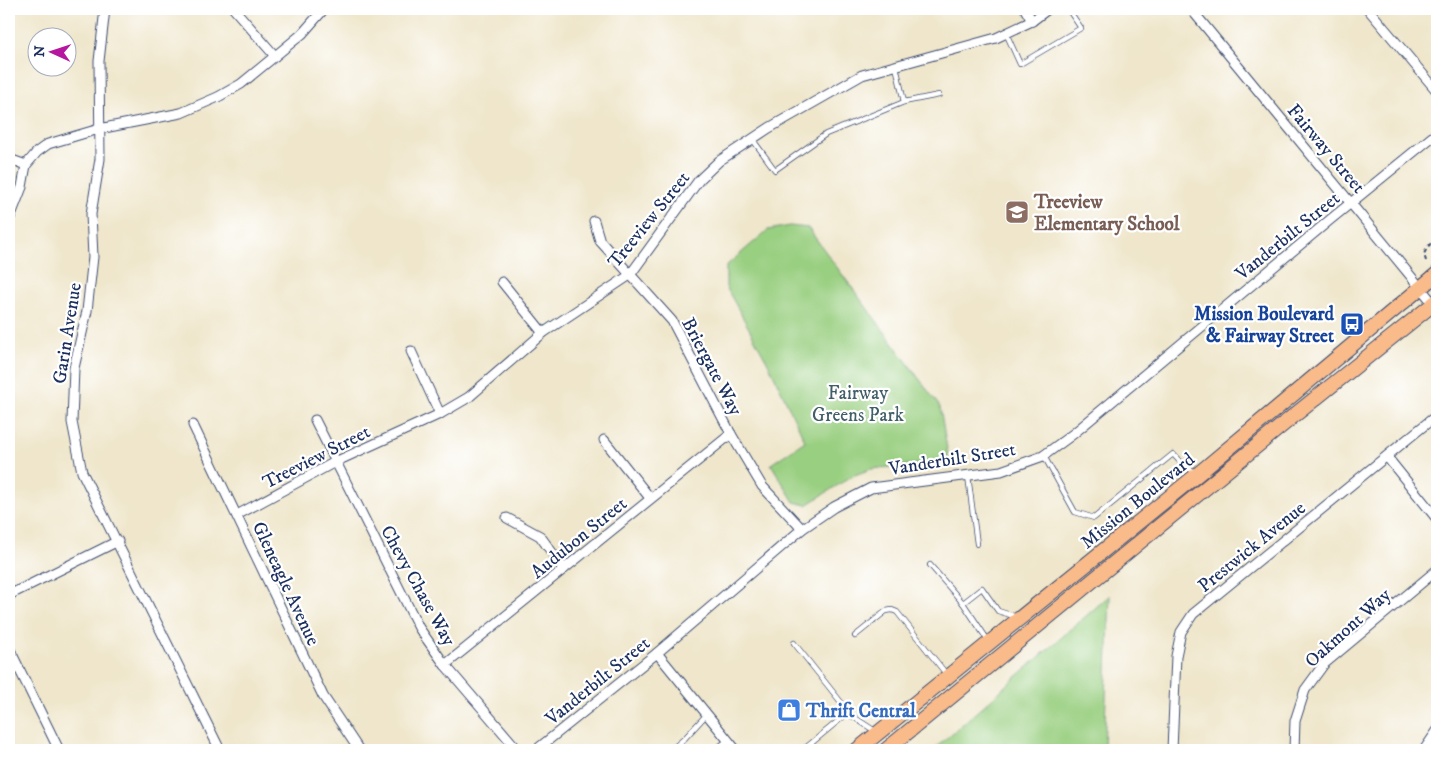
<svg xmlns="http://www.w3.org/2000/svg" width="1446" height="759" viewBox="0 0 1446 759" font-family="'IM FELL DW Pica',serif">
<rect width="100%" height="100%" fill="#fff"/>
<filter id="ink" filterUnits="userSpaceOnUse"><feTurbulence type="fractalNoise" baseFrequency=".02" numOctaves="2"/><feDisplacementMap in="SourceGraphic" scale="10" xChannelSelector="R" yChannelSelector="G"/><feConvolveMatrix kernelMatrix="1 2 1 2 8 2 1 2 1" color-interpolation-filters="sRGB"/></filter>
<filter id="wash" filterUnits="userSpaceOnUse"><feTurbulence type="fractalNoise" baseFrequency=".0096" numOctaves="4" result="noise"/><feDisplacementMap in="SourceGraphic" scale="20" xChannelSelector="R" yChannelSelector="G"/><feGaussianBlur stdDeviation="1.12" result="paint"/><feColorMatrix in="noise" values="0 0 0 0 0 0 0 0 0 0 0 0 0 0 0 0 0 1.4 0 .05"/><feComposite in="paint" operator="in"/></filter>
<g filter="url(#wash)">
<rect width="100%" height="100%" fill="#efe6cb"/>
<g fill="#99cf80" stroke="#5a7f6f">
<path d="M790,226l18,2 132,179 9,54 -78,8 -19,7 -45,29 -13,-3 -23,-38 34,-23 -37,-78 -42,-76v-21l42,-36z"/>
<path d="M1110,595l-6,155h-171z"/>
</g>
</g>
<g filter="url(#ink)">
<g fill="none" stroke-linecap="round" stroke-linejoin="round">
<g stroke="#3b4a6e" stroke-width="6">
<g id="lane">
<path d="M1006,33l14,31 61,-36 -13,-19"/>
<path d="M896,66l8,36"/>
<path d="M753,140l22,30 51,-36 78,-32 35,-7"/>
<path d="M1044,456l31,56 19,6 79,-64 10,11 12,7"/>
<path d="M968,476l9,68"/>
<path d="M930,565l33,38"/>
<path d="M855,636l31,-25 6,-1 5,2 50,63"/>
<path d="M989,642l-26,-39 19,-15 16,23 19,6"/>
<path d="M794,643l58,73 23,15"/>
<path d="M671,750l14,-12 22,-24"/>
<path d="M715,750l13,-10"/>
<path d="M803,750l46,-38"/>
</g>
</g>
<g stroke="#3b4a6e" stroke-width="11">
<g id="street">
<path d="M105,9l-6,52 1,98 -9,55 2,43 -6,54 -13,57 -2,54 10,50 138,278"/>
<path d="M234,9l41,47"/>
<path d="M1025,9l7,12"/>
<path d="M1191,9l246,299"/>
<path d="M1368,9l69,82"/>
<path d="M9,159l17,6"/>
<path d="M9,220l13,-33 4,-22 11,-13 11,-8 51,-15 82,-16 37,-16 23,-13 61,-50 22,-25"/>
<path d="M594,221l6,20 72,80 59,113 31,52 40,43"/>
<path d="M502,282l41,51"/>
<path d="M411,351l29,63"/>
<path d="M315,420l104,208 26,37 73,85"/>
<path d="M193,425l130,271 36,54"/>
<path d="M604,440l46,58"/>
<path d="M1387,457l50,62"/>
<path d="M237,515l98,-53 105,-48 29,-17 74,-64 87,-58 69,-95 20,-19 50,-33 93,-53 134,-37 36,-17 16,-12"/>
<path d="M507,518l33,18 24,33"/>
<path d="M9,595l109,-54"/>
<path d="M9,648l50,102"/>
<path d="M657,653l79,97"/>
<path d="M445,665l286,-231"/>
<path d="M536,750l121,-97 145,-124 32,-22 37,-19 130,-17 42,-15 30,-22 258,-215 106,-86"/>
<path d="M1172,750l4,-94 5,-24 12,-18 244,-199"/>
<path d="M1294,750l1,-29 10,-31 19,-26 113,-94"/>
<path d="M1424,750l13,-19"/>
</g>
</g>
<g stroke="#3b4a6e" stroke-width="16">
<g id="primary">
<path d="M857,750l341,-276 239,-200"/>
<path d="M886,750l405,-332 146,-117"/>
</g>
</g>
<path stroke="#3b4a6e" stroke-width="2" stroke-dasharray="4 4" stroke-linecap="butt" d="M1426,261l-2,-7 3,-6 10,-12"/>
<use href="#lane" stroke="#fff" stroke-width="4.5"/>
<use href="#street" stroke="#fff" stroke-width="9"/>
<use href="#primary" stroke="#fabb8b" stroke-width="14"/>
</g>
</g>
<defs>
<g id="school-square" transform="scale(1.25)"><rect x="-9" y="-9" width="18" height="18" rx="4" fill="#8d6e63" stroke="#fff"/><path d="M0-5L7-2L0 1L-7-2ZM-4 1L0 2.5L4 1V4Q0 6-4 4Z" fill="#fff"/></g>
<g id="bus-square" transform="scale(1.25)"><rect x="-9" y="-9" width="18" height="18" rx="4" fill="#1a4fb4" stroke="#fff"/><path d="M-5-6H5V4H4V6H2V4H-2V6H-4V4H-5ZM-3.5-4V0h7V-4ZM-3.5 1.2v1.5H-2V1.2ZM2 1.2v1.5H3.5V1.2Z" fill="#fff"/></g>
<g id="shop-square" transform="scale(1.25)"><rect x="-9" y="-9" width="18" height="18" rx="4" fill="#3f7fe0" stroke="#fff"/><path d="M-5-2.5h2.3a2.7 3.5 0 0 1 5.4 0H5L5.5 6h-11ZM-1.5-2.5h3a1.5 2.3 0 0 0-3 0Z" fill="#fff"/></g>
</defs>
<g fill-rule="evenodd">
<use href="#school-square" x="1017" y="212"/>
<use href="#bus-square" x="1352" y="324"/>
<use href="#shop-square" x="789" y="710"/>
</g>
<g text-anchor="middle" stroke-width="4.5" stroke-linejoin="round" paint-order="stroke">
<g font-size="19" fill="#1b2f5e" stroke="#fff">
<text transform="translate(1327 148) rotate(50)" y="7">Fairway Street</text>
<text transform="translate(648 219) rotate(-51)" y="7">Treeview Street</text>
<text transform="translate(1287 235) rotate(-39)" y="7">Vanderbilt Street</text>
<text transform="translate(66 333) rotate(-81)" y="7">Garin Avenue</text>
<text transform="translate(713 366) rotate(62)" y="7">Briergate Way</text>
<text transform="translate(316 456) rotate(-27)" y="7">Treeview Street</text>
<text transform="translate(952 458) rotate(-9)" y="7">Vanderbilt Street</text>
<text transform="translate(1137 500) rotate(-39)" y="7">Mission Boulevard</text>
<text transform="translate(578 537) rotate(-39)" y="7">Audubon Street</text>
<text transform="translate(1251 546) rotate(-39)" y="7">Prestwick Avenue</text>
<text transform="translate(287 583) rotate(65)" y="7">Gleneagle Avenue</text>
<text transform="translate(419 585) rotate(61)" y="7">Chevy Chase Way</text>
<text transform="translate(1347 627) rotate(-42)" y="7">Oakmont Way</text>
<text transform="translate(597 680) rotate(-39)" y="7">Vanderbilt Street</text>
</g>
<g font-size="19" font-weight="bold" fill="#785e54" stroke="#fff" text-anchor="start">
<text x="1034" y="208">Treeview<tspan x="1034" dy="22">Elementary School</tspan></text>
</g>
<g font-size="19" font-weight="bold" fill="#164399" stroke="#fff" text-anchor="end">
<text x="1334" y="320">Mission Boulevard<tspan x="1334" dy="22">&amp; Fairway Street</tspan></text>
</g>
<g font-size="19" fill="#415f68" stroke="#fff">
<text x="858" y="399">Fairway<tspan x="858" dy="22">Greens Park</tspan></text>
</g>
<g font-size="19" font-weight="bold" fill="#366cbe" stroke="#fff" text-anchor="start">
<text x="806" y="717">Thrift Central</text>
</g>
</g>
<rect width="1446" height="759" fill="none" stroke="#fff" stroke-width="30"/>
<g transform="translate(52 52) rotate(273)"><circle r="24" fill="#ffffff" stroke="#a4acbf"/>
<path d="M0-4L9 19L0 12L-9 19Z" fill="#b5179e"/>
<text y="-8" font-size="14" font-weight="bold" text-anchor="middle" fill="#1b2f5e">N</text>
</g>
</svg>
